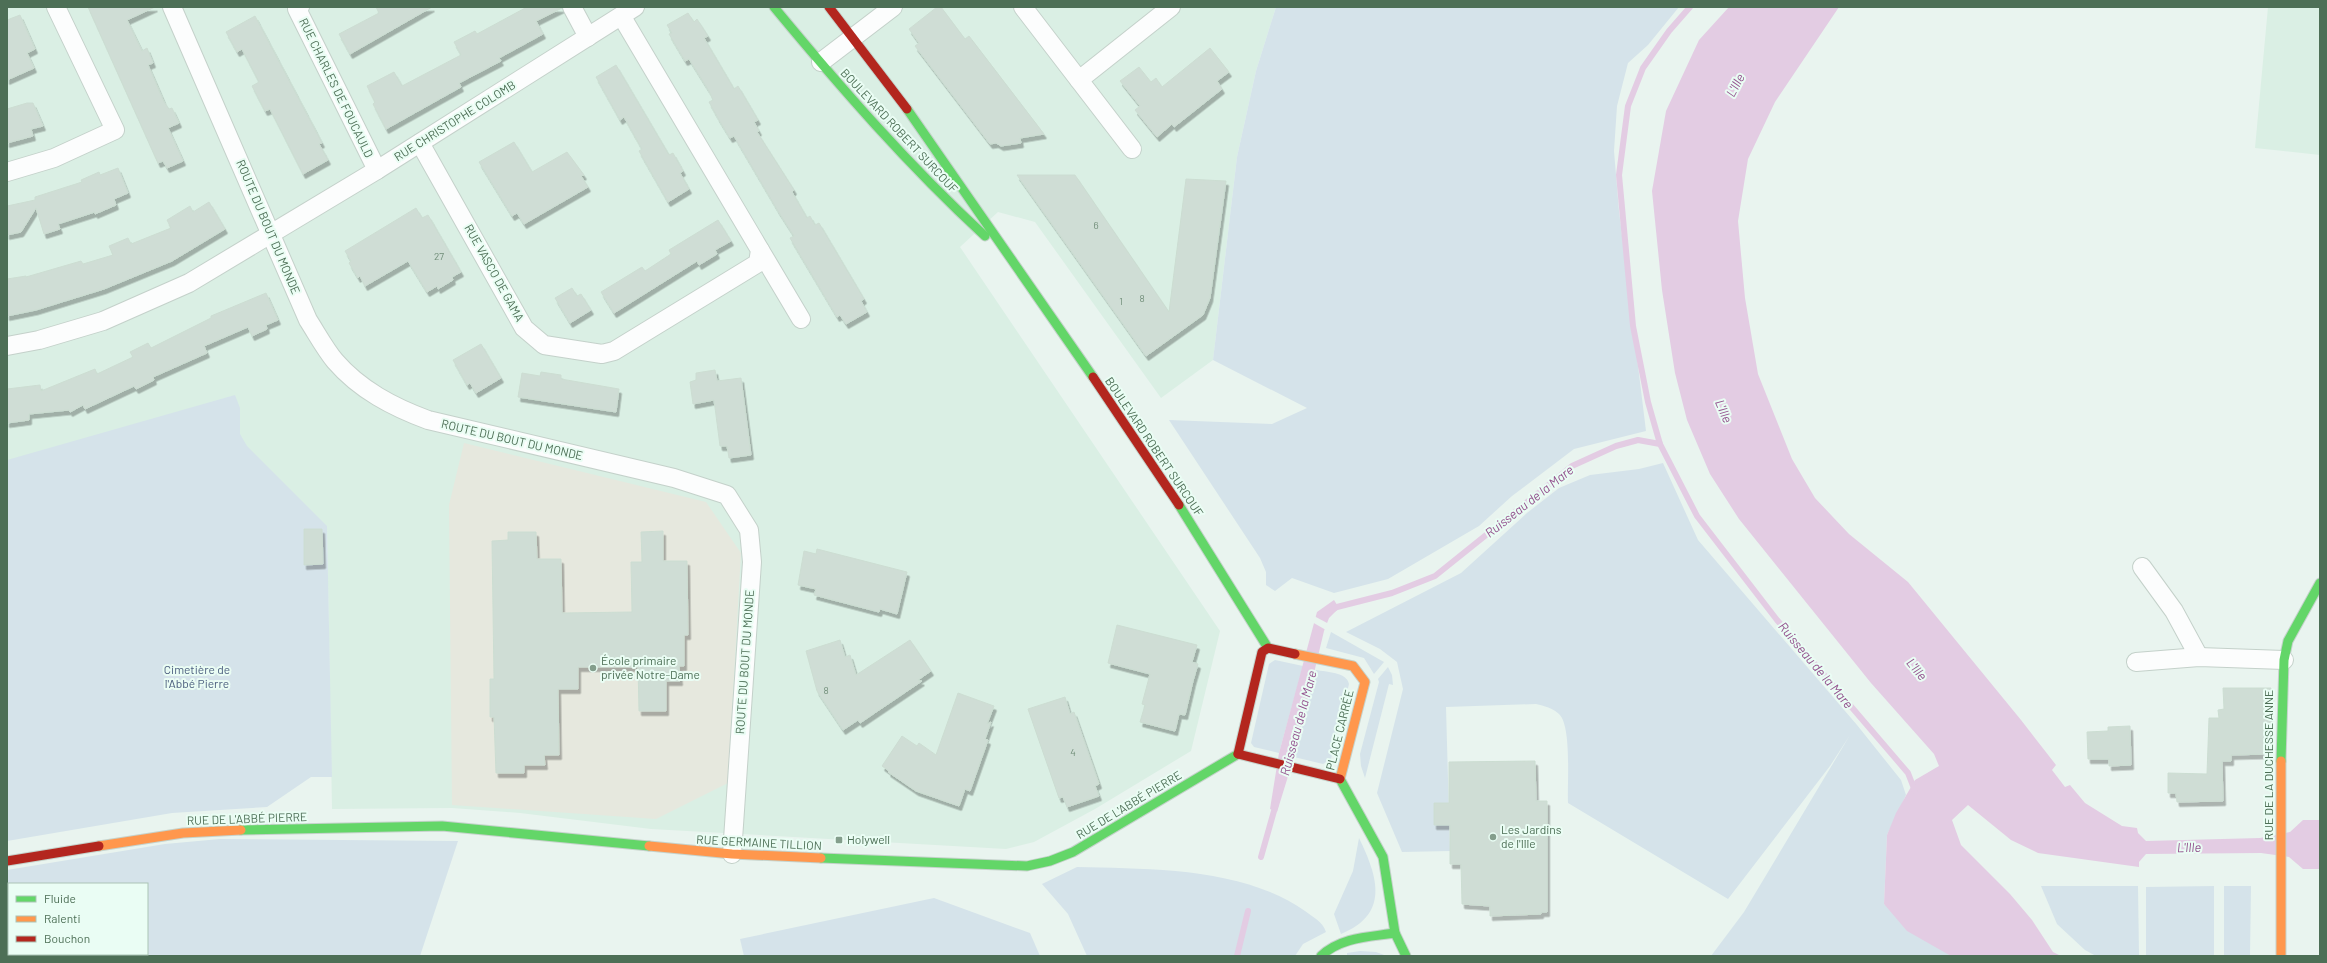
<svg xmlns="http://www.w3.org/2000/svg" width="2327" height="963" viewBox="0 0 2327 963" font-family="Barlow,sans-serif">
<defs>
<filter id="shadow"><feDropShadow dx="2.5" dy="4.5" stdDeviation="0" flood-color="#0004"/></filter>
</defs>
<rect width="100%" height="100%" fill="#e9f4ef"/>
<g fill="#daefe4">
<path d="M7,7h1269l-20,64 -19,86 -24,203 -52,38 -126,-176 -37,-10 -38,35 260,384 -29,120 -96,58 -61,33 -28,7 -355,-20 -131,-16 -68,-5 -120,1 -5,-283 -320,55z"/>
<path d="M2268,7h52v148l-65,-7z"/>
</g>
<path fill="#e6e8de" d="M464,443l242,59 35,51 -13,230 -72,36 -204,-14 -3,-300z"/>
<g fill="#d5e3ea" fill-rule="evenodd">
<path d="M1276,7h403l-31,38 -20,18 -11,43 -3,45 5,60 27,220 -72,18 -62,47 -33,30 -91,53 -54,14 -42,-15 -17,13 -9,-6v-13l-6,-14 -91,-138 103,4 35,-16 -94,-48 24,-203 19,-86z"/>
<path d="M235,395l5,13v26l7,12 80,80 5,251h-21l-44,30 -95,6 -165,28v-381z"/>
<path d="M1663,463l35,77 159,185 44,55 5,15 -19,40 -3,69 67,52h-240l33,-44 106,-177 -20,31 -102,133 -160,-96c-1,-19 4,-77 -9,-89 -6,-6 -15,-8 -23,-10l-90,3 4,144 -48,1 -25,-59 26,-104 -6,-27 -17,-13 -34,-17 115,-59 66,-60 32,-25 31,-13 49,-6z"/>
<path d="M1331,632l53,30 -10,12 -10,-16 -38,-10z"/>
<path d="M1275,660l28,6 -24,87 -25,-6 -3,-4 18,-79z"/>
<path d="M1388,667l4,8 1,10 -4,-1 -24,94 -4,-12 -1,-12 19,-72 -1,-3z"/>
<path d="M1316,670c10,2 31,2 33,14l-18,75 -8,5 -29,-7z"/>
<path d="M1359,838c19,39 31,76 -18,96l-7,-20 19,-43z"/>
<path d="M220,839l238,2 -38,115h-413v-86l158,-26zM9,884h138v70h-138z"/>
<path d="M1077,867c74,2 165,0 228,44 8,6 18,11 21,21l-23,12 -8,12h-208l-19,-42 -26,-30z"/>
<path d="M2041,886h97l1,70h-43l-11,-6 -28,-26z"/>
<path d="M2214,886v70h-68v-69z"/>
<path d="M2224,886h27l-1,70h-26z"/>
<path d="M934,898l96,35 10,23h-296l-4,-17z"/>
<path d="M1360,951l16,1 11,4h-40v-3z"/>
</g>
<g fill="#e3cce3">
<path d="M1729,7h110l-64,95 -27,57 -10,62 7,77 13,76 34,85 23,39 34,36 59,48 113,138 35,45 -4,5 13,17 5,-2 15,18 37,23 15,2 1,5 8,8 114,-3 30,-6 13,-12h17v49h-17l-14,-12 -28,-4 -115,1 -7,8v5l-101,-14 -27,-13 -43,-35 -16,15 9,25 49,49 22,26 21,32 8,4h-110l-44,-25 -23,-27 3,-69 9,-22 19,-33 24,-14 -5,-12 -63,-71 -132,-164 -29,-45 -23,-54 -12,-47 -13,-83 -10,-99 14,-80 33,-71z"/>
<path d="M1334,600l5,8 -10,10 -5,13 -30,126 -17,55 -7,-3 9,-56 38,-141z"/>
</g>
<path fill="#e9f4ef" d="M1314,616l15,8 -3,6 -14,-8z"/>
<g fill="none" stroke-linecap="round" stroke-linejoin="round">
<g stroke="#e3cce3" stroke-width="6">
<path d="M1690,7l-21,24 -26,37 -15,38 -9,69 14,151 15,76 12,42 37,72 80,104 131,153 7,18"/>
<path d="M1332,610l5,-3 55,-14 43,-17 137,-110 44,-20 22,-6 22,4"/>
<path d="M1261,857l15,-53"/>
<path d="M1237,956l11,-45"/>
</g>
</g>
<g fill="#cfddd5" stroke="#ccddd2" filter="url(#shadow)">
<path d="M88,7h67l-28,13 15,31 5,-3 6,15 -5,2 16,37 5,7 3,-1 7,15 -11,5 15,33 -16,7 -4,-7 -5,2z"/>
<path d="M376,7h56l-82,47 -11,-20 40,-21z"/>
<path d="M527,7l35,1 -26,13 7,13 -44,24 2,3 -42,22 2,4 -75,42 -13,-25 2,-2 -8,-16 27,-14 8,14 59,-31 -7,-13 21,-11 2,3z"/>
<path d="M937,7h4l24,32 4,-3 75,98 -24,4 1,5 -20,3 -5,-3 -6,1 -75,-98 4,-3 -10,-14z"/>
<path d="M688,13l6,9 3,-3 11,17 -4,2 30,51 4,-3 20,34 -4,2 5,9 -2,1 37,58 -2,2 15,26 3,-2 5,9 4,-2 45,76 -3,2 6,11 -21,12 -6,-9 -3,2 -47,-79 4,-2 -16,-25 -44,-75 -4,2 -11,-18 -10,-18 4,-2 -4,-9 -20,-32 -4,2 -16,-27 3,-1 -5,-8z"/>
<path d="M20,15l15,34 -8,4 7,15 -27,12v-60z"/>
<path d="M255,16l67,127 -3,1 9,16 -25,14 -33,-65 -5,2 -13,-25 7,-4 -17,-33 -5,3 -11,-20z"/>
<path d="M1210,48l19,24 -12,9 5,8 -48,38 -2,-3 -15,13 -22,-27 5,-4 -20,-25 19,-14 12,15 5,-4 6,9z"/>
<path d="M616,65l53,90 4,-2 10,18 -3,2 9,16 -21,13 -29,-51 3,-2 -18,-32 -4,3 -24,-43z"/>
<path d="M27,103h6l10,23 -12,3 2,7 -26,7v-34z"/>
<path d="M514,142l18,30 35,-20 17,23 -3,1 7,11 -64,37 -7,-11 -5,3 -33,-54z"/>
<path d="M118,168l10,25 -14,6 2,6 -21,9v-2l-37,12 2,5 -16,5 -8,-26 -15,24 -14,3v-29l28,-6v-3l47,-15 -1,-2 18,-8 1,3z"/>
<path d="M1017,175h58l94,137 17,-133 40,2 -16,117 -7,17 -57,41z"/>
<path d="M209,202l16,27 -53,32 -68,28 -68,21 -29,6v-37l19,-3v1l55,-16 2,3 30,-9 -4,-9 19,-8 3,6 40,-16 -4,-8 23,-14 3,6z"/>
<path d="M416,208l6,10 6,-3 33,57 -9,5 1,3 -15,9 -1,-3 -10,6 -19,-31 -43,25 -5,-10 -2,2 -9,-15 2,-2 -6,-10z"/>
<path d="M718,220l13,21 -16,9 2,4 -18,11 -2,-4 -83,52 -13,-21 41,-25 3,4 26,-17 -2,-4z"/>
<path d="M572,288l5,8 4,-2 10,16 -21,13 -15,-25z"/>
<path d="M266,293l12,27 -12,5 1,4 -15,7 -4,-9 -44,19 3,7 -54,24 1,3 -18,9 -2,-3 -49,23 -2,-4 -13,7 -1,-2 -40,4v6l-22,3v-34l33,-4 1,6 54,-22 2,5 36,-17 -3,-5 18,-9 3,5 60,-30v-2z"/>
<path d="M481,344l20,34 -25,15 -6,-10 -3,2 -14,-25z"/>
<path d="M715,370l2,11 24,-3 10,77 -22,3 -2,-12h-7l-6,-46 -21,4 -3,-22 6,-2v-7z"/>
<path d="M541,372l20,3v4l58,10 -3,23 -98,-15 4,-24 18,3z"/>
<path d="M304,529h18l1,35 -19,1z"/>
<path d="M663,531v30h24l1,74h-4v31h-5l1,15h-14v30h-27l-1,-44h-60v22h-20l1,66h-15l1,10h-21v8h-28l-2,-56h-4v-38h4l-2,-138 16,-1v-8h28l1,27h24l1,54 70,-1 -1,-50h11l-1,-30z"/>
<path d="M817,549l90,23 -10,42 -17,-5 -1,3 -65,-17 2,-6 -18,-4 6,-34 12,3z"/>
<path d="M1117,625l80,20 -5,17 6,2 -5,17 -8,34 -6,-1 -4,17 -35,-9 5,-17 -3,-1 8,-30 -42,-11z"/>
<path d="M840,640l5,17 5,-2 6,20 54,-35 21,31 -13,9 4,1 -62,42 -2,-3 -15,10 -26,-39 -11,-40z"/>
<path d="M2223,688h48l-2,66 -38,1v6h-9l1,40 -46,1 -1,-9h-8v-20l39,1 2,-56h10l-1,-8 6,-1z"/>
<path d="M958,693l36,13 -7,18 4,-2 -6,17 3,1 -18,51 -5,-2 -6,17 -43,-15 -28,-19 1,-1 -7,-5 20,-30 15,10 2,-3 17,12z"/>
<path d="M1065,697l5,17 4,-2 25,72 -4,2 4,10 -32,11 -4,-10 -4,1 -31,-89z"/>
<path d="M2130,726l1,39 -22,1v-7h-21l-1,-27 21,-1v-4z"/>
<path d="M1535,761l1,40h11v111h-6v2l-51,2v-10l-28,-2 -1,-40h-11v-39h-16v-22h15v-41z"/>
</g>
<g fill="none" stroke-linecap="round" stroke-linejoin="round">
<g stroke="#c4d1ca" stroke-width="20">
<g id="street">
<path d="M172,7l136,313c9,14 17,29 27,41 25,29 58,46 93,59l246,58 53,17 22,35 3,32 -20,292"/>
<path d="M300,7l-3,2 80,161"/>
<path d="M572,7l16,30"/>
<path d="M1023,7l56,73 92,-73"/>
<path d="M821,62l72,-55"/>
<path d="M1079,80l53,69"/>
<path d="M420,143l104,185 20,17 58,9 12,-3 144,-88 2,-13 -138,-233"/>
<path d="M7,172l47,-14 61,-28 -59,-123"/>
<path d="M760,250l41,69"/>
<path d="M7,346l32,-6 64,-19 86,-38 188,-113 258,-163"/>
<path d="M2142,567l32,44 25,46"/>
<path d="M2136,662l63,-5 85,3"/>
</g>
</g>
<g stroke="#c5d2cb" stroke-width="11">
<g id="fast">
<path d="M774,7c67,81 134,158 211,229"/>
<path d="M907,109l186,268"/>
<path d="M1179,505l89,143"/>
<path d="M2281,761l3,-101 4,-19 32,-58"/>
<path d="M1340,779l43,78 12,76 11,23"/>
<path d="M241,830l201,-4 207,20"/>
<path d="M821,858l206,8 23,-5 23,-9 165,-98"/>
<path d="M1321,956c20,-19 48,-19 74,-23"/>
</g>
</g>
<g stroke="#c5d2cb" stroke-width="11">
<g id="slow">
<path d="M1295,654l58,12 12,16 -25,97"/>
<path d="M99,846l84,-13 58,-3"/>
<path d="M649,846l83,8 89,4"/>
<path d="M2281,956v-195"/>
</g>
</g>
<g stroke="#c5d2cb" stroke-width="11">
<g id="jam">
<path d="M829,7l78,102"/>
<path d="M1093,377l86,128"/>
<path d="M1238,754l24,-102 6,-4 27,6"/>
<path d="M1238,754l102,25"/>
<path d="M7,861l92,-15"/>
</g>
</g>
<use href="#street" stroke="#fcfdfd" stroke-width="18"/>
<use href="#fast" stroke="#63d668" stroke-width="9"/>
<use href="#slow" stroke="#ff974d" stroke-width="9"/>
<use href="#jam" stroke="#b3261e" stroke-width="9"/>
</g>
<g fill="#849e8c" stroke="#eafdf4" stroke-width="1.5">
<circle cx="593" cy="668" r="4"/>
<circle cx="1493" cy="837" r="4"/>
<rect x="835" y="836" width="8" height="8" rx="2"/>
</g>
<g text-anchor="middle" stroke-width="4" stroke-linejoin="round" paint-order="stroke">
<g font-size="10" fill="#708d78">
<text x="1096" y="229">6</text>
<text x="439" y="260">27</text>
<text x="1142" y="302">8</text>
<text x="1121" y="305">1</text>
<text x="826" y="694">8</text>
<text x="1073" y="756">4</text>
</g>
<g font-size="12" fill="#4d6f56" stroke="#eafdf4">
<text transform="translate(336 88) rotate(64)" y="4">RUE CHARLES DE FOUCAULD</text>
<text transform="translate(455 121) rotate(-32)" y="4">RUE CHRISTOPHE COLOMB</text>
<text transform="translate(899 131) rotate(47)" y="4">BOULEVARD ROBERT SURCOUF</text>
<text transform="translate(268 227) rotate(67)" y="4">ROUTE DU BOUT DU MONDE</text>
<text transform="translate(494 273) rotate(61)" y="4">RUE VASCO DE GAMA</text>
<text transform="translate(512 440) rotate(13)" y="4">ROUTE DU BOUT DU MONDE</text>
<text transform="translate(1154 447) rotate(56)" y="4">BOULEVARD ROBERT SURCOUF</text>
<text transform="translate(745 662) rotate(-86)" y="4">ROUTE DU BOUT DU MONDE</text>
<text transform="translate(1340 730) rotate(-76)" y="4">PLACE CARRÉE</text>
<text transform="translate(2269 765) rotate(-90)" y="4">RUE DE LA DUCHESSE ANNE</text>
<text transform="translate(1129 805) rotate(-31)" y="4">RUE DE L'ABBÉ PIERRE</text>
<text transform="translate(247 819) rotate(-2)" y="4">RUE DE L'ABBÉ PIERRE</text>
<text transform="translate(759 843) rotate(3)" y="4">RUE GERMAINE TILLION</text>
</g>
<g font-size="12" fill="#4d6f56" stroke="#eafdf4" text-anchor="start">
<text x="601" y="665">École primaire<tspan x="601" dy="14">privée Notre-Dame</tspan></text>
<text x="1501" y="834">Les Jardins<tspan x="1501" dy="14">de l'Ille</tspan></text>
<text x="847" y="844">Holywell</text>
</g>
<g font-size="12" fill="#4c5f7f" stroke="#eafdf4">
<text x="197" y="674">Cimetière de<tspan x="197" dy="14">l'Abbé Pierre</tspan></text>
</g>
<g font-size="13" font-style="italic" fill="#94538f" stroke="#eafdf4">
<text transform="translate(1735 85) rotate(-62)" y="5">L'Ille</text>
<text transform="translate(1724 411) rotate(67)" y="5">L'Ille</text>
<text transform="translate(1529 501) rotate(-38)" y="5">Ruisseau de la Mare</text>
<text transform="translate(1816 665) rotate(50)" y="5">Ruisseau de la Mare</text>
<text transform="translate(1917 669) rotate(50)" y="5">L'Ille</text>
<text transform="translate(1298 723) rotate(-75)" y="5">Ruisseau de la Mare</text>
<text transform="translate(2189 847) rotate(-1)" y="5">L'Ille</text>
</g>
</g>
<rect width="2327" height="963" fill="none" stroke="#4d6f56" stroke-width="16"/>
<rect x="8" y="883" width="140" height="72" fill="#eafdf4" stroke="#abc4b5"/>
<rect x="16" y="896" width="20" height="6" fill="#63d668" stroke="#abc4b5"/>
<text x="44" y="903" font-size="12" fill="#4d6f56">Fluide</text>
<rect x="16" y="916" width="20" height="6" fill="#ff974d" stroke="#abc4b5"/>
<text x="44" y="923" font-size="12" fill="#4d6f56">Ralenti</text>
<rect x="16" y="936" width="20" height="6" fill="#b3261e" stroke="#abc4b5"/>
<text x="44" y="943" font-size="12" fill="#4d6f56">Bouchon</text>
</svg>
